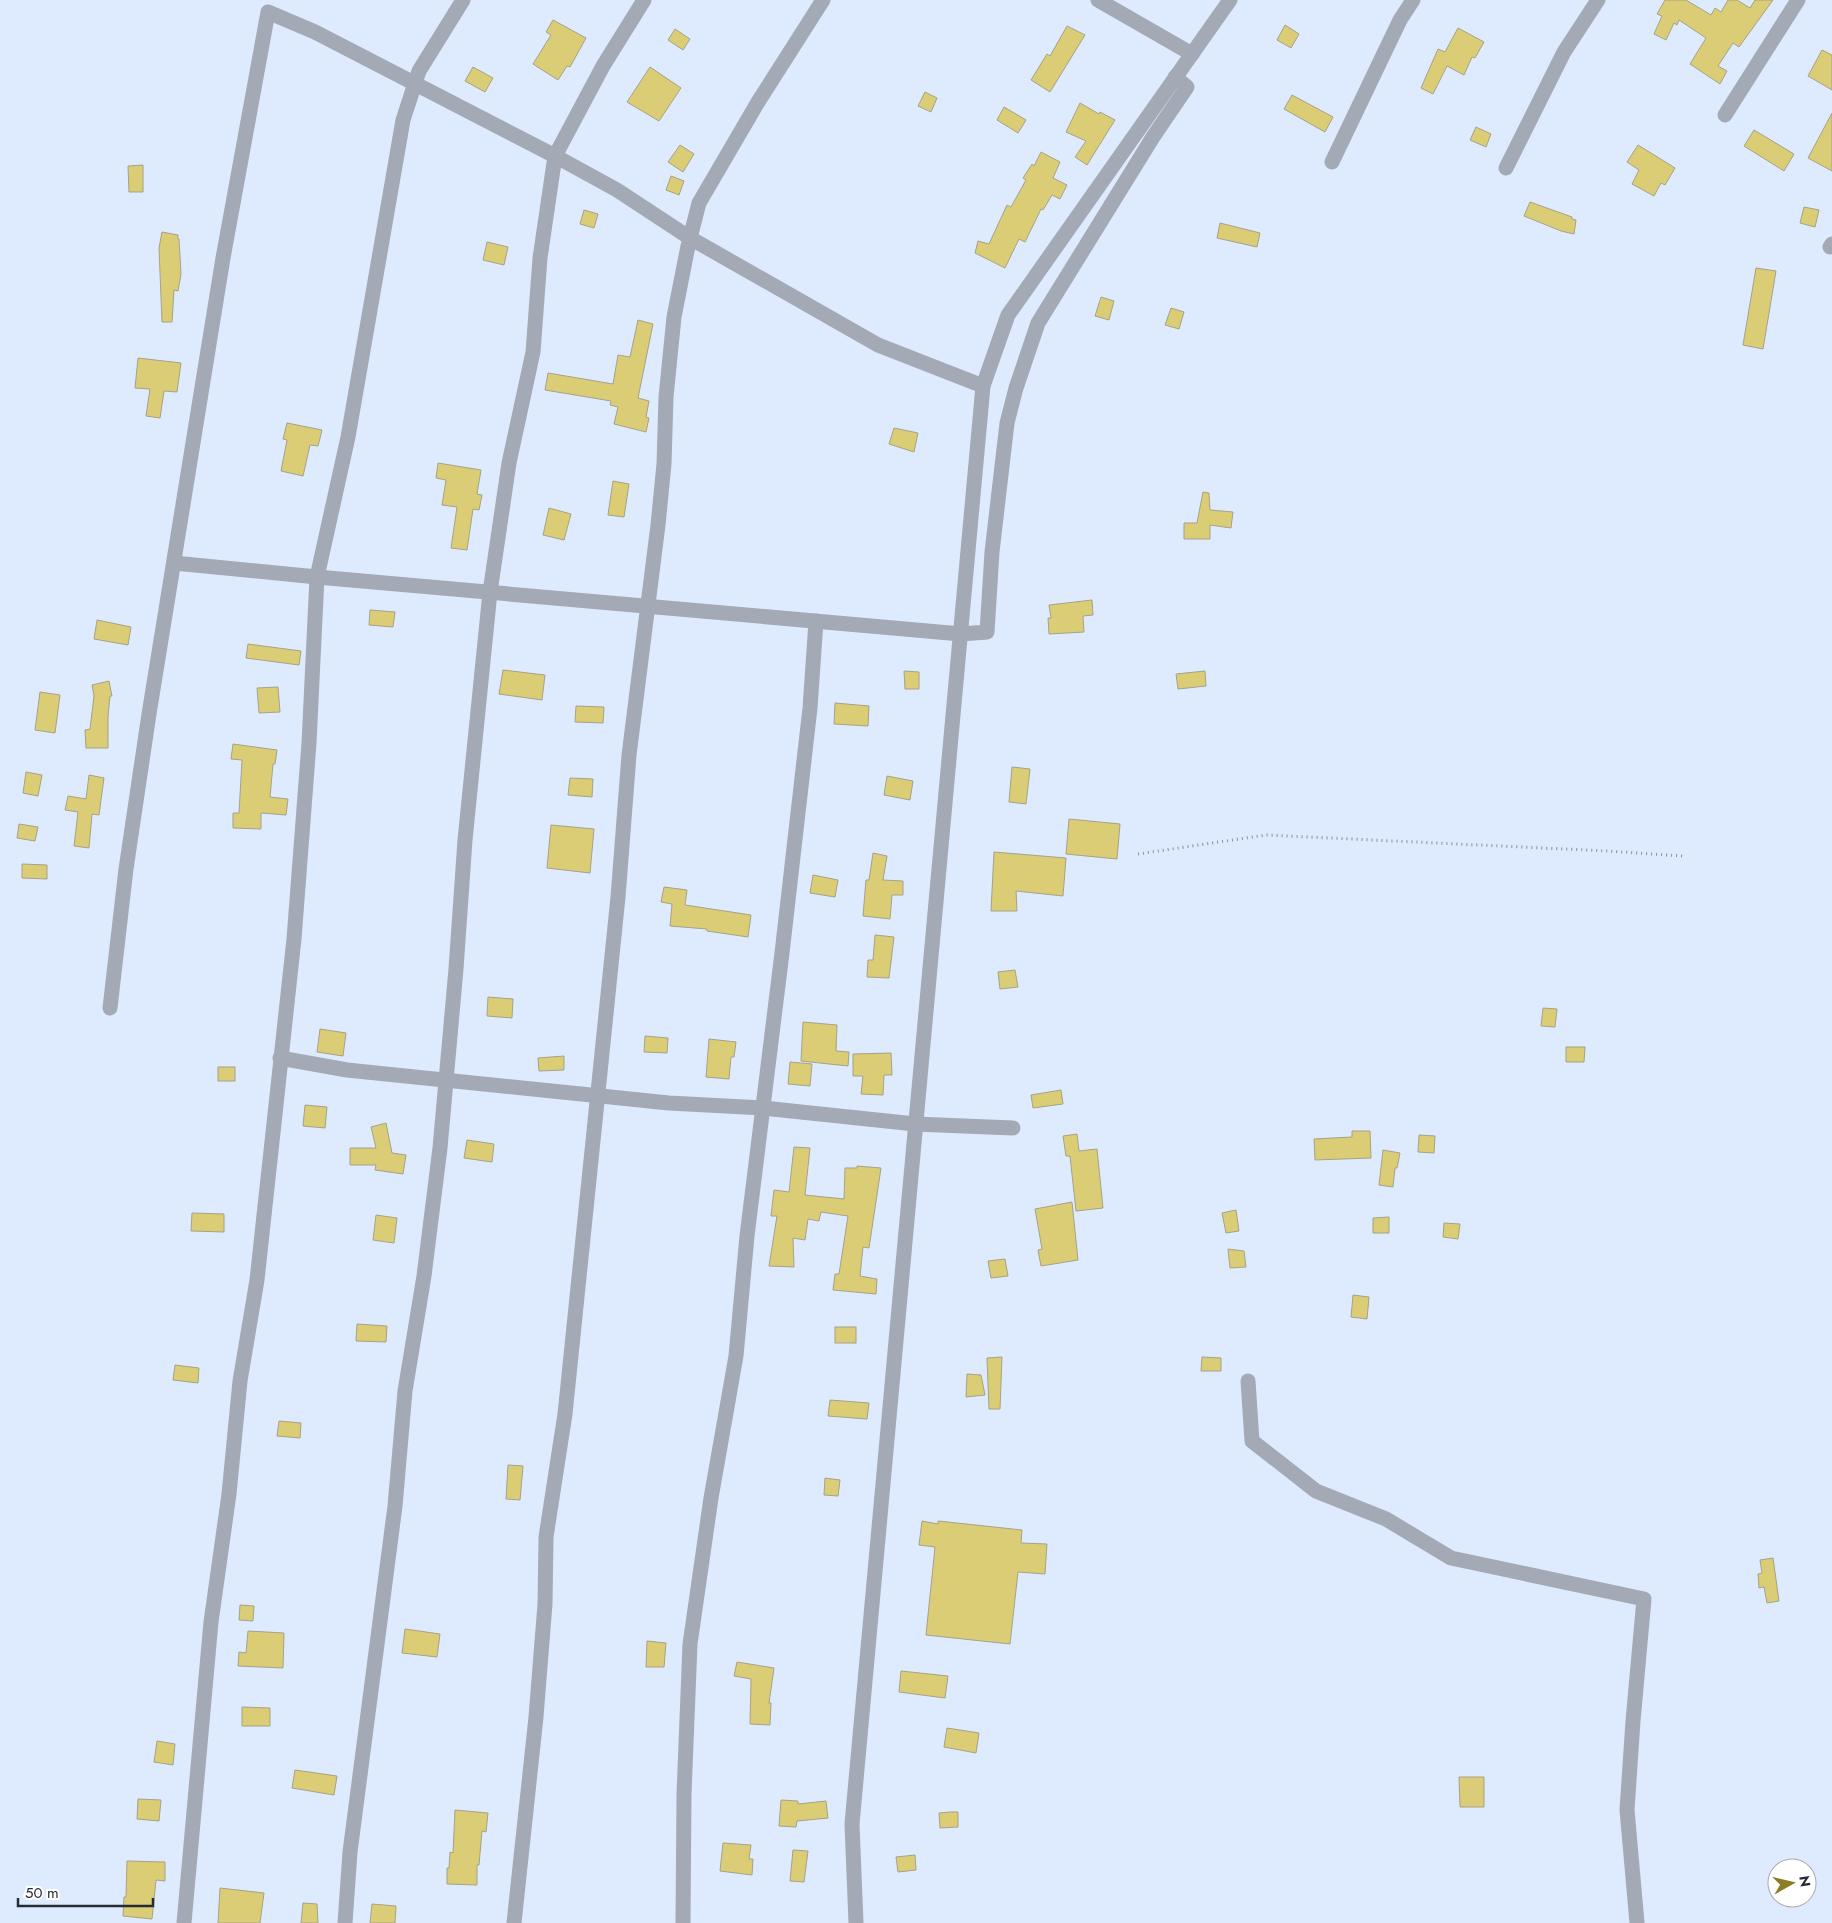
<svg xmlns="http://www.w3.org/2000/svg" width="1832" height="1923" viewBox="0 0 1832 1923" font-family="Jost,sans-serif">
<rect width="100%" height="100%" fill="#deeafe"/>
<g fill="#dbcd75" stroke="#a6a287">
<path d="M1665,0h21l25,15 4,-7 6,4 7,-12h9l13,8 5,-8h18l-34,47 -6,-4 -15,23 9,5 -7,13 -30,-20 16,-26 -27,-18 -2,5 -3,-2 -8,17 -12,-6 8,-18 -5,-2z"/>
<path d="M553,20l33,18 -16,29 -3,-1 -9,14 -25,-16 18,-29 -5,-3z"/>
<path d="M1285,25l14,9 -8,14 -14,-8z"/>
<path d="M1067,26l18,9 -35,57 -19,-12 16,-26 3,2z"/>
<path d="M1458,28l26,14 -9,16 -3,-1 -8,18 -17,-9 -14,28 -12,-6 17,-39 7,3z"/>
<path d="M675,29l15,10 -7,11 -15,-10z"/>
<path d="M1822,50l10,5v35l-24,-14z"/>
<path d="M473,67l20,11 -8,14 -20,-11z"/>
<path d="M650,67l31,21 -22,33 -32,-19z"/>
<path d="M925,92l12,6 -6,14 -13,-6z"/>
<path d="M1292,95l41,22 -8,15 -41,-23z"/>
<path d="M1080,103l19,11 1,-2 15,8 -28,45 -12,-8 11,-16 -20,-9z"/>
<path d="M1004,107l22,13 -8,13 -21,-13z"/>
<path d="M1832,113v58l-24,-13z"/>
<path d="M1476,127l15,7 -5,13 -16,-7z"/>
<path d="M1754,130l40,24 -10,17 -40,-25z"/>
<path d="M680,145l14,9 -11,18 -15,-10z"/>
<path d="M1638,145l37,23 -10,17 -4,-2 -7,13 -22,-12 7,-14 -12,-8z"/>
<path d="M1041,152l19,10 -7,16 14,7 -7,14 -8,-4 -9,15 -2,-1 -16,33 -6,-3 -14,29 -30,-15 3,-12 11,3 18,-39 4,2 15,-27 -3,-2 9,-14 2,2z"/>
<path d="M143,165v27h-14l-1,-26z"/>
<path d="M671,176l13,5 -5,14 -13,-5z"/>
<path d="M1530,202l42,15v2l4,1 -2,14 -13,-3 -37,-15z"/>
<path d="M1804,207l15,3 -4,17 -15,-4z"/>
<path d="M584,210l14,4 -4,14 -14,-4z"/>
<path d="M1220,223l40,10 -3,14 -40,-9z"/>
<path d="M162,232l16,3v4h1l2,35 -3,17 -4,-1 -2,32h-10l-3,-74z"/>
<path d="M487,242l21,5 -4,18 -21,-5z"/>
<path d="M1756,268l20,3 -13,78 -20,-4z"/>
<path d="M1101,297l13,4 -5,19 -14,-4z"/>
<path d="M1171,308l13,4 -5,17 -14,-4z"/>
<path d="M638,320l15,4 -15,74 11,3 -3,16 3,1 -3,14 -32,-8 4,-17 -8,-2 1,-4 -66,-11 3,-17 65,11 5,-29 12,2z"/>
<path d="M138,358l43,5 -4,29 -13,-1 -4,27 -14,-2 4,-27 -15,-1z"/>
<path d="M287,423l35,7 -4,16 -8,-1 -7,31 -22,-5 6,-31 -4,-1z"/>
<path d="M894,428l24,5 -4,19 -25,-8z"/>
<path d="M438,463l43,7 -4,24 5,1 -3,15 -6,-1 -6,41 -16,-2 6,-41 -15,-2 4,-25 -10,-2z"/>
<path d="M613,481l16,3 -5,33 -16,-2z"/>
<path d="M1203,492l6,1 1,17 23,2 -2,16 -21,-3v14h-26v-16h13z"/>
<path d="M549,508l22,6 -7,26 -21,-5z"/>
<path d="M1092,600l1,15 -10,1 1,16 -35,2 -1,-16h3l-2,-13z"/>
<path d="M370,610l25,2 -2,15 -24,-2z"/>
<path d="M97,620l34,7 -3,18 -34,-6z"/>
<path d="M248,644l53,7 -2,14 -53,-7z"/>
<path d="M503,670l42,5 -3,25 -43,-6z"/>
<path d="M904,671l15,1v17h-14z"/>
<path d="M1205,671l1,15 -28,3 -2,-15z"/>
<path d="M109,681l3,15h-2l-2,20v32h-22l-1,-18 5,-1 4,-33 -2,-11z"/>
<path d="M278,687l2,25 -21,1 -2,-25z"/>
<path d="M40,692l20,3 -5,38 -20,-3z"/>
<path d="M835,703l34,3 -1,20 -34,-2z"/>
<path d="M576,706l28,1 -1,16 -28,-1z"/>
<path d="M233,744l44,6 -2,14h-2l-3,33 18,2 -2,16 -25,-2v16l-28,-1v-15h6l3,-53 -11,-1z"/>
<path d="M1012,767l18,2 -4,35 -17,-2z"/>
<path d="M26,772l16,3 -4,21 -15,-3z"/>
<path d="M89,775l15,3 -5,37 -7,-1 -3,34 -15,-2 4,-34 -13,-2 3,-14 18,3z"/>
<path d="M887,776l26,5 -3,19 -26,-5z"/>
<path d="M570,778l23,1 -1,18 -24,-2z"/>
<path d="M1069,819l51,5 -3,35 -51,-5z"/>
<path d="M19,824l19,3 -3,14 -18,-3z"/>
<path d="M551,825l43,4 -4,44 -43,-5z"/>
<path d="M994,852l72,6 -3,38 -47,-5 1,20h-26z"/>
<path d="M873,853l14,3 -4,24 20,1v14h-11l-2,24 -27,-3 3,-36h3z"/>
<path d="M22,864l25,1v14l-25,-1z"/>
<path d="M813,875l25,5 -3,17 -25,-4z"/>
<path d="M664,887l23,3 -2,15 66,10 -3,22 -41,-6v-2l-37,-3 2,-22 -11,-2z"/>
<path d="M875,935l19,2 -5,41 -22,-1 1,-17h5z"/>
<path d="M1015,970l3,17 -18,2 -2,-17z"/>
<path d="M488,997l25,2 -1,19 -25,-2z"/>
<path d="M1543,1008l14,1 -2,18 -14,-1z"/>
<path d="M803,1022l34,3 -1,26 13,1 -1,14 -47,-5z"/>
<path d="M320,1029l26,4 -3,23 -26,-4z"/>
<path d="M645,1036l23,2 -1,15 -23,-1z"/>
<path d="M709,1039l27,3 -2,15h-3l-2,22 -23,-2z"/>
<path d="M1566,1047h19l-1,15h-18z"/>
<path d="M891,1053l1,22h-8l-1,20 -22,-1 2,-18h-10v-22z"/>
<path d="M564,1056v14l-25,1 -1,-13z"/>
<path d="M790,1062l22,2 -2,22 -22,-2z"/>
<rect x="218" y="1067" width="17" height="14"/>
<path d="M1061,1090l2,14 -30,4 -2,-13z"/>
<path d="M305,1105l22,2 -2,21 -22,-2z"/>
<path d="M386,1123l6,30 14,2 -3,19 -28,-4 1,-5h-26v-17h26l-5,-21z"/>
<path d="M1352,1131h18l1,27 -56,2 -1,-21 38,-2z"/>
<path d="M1077,1134l2,17 18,-2 6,59 -27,3 -6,-55h-4l-3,-20z"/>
<path d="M1419,1135l16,1 -1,17 -16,-1z"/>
<path d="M467,1140l27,4 -2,18 -28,-4z"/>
<path d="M794,1147l16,1 -5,47 39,4 1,-31h12v-2l24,2 -12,80 -6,-1 -3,29 17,3 -1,15 -43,-4 2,-16h4l9,-58 -27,-4 -2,9 -11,-2 -3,21 -12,-2 1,29 -25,-1 8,-50h-6l3,-26 15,2z"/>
<path d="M1383,1150l17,3 -3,15h-2l-2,19 -14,-2z"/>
<path d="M1072,1202l6,58 -37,6 -3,-16 4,-1 -7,-40z"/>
<path d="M1236,1210l3,21 -13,2 -4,-20z"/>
<path d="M192,1213l32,1v18l-33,-1z"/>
<path d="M376,1215l21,3 -3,25 -21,-3z"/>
<path d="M1389,1217v16h-16v-15z"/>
<path d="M1444,1223l16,1 -2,15 -15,-2z"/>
<path d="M1228,1249l16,2 2,16 -16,1z"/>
<path d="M1005,1259l3,17 -17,2 -3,-17z"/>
<path d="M1353,1295l16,2 -2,22 -16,-2z"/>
<path d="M357,1324l30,2 -1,16 -30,-1z"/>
<rect x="835" y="1327" width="21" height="16"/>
<path d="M1002,1357l-2,52h-11l-2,-51z"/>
<path d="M1202,1357l19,1v13h-20z"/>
<path d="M175,1365l24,3 -1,15 -25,-3z"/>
<path d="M967,1374l14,1 4,20 -19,2z"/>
<path d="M830,1400l39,3 -2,16 -39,-3z"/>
<path d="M279,1421l22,2 -1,15 -23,-2z"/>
<path d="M508,1465l15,1 -3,34 -14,-1z"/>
<path d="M825,1478l15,2 -2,16 -14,-1z"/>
<path d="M922,1521l16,3v-3l84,9 -1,13 26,1 -2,30 -27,-2 -8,72 -84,-9 9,-88 -16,-2z"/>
<path d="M1773,1558l6,43 -12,2 -3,-16 -5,1 -1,-14 4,-1 -2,-13z"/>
<path d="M240,1605l14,1 -1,15 -14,-1z"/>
<path d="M405,1629l35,5 -3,23 -35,-4z"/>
<path d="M248,1631l36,2 -1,35 -45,-2 1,-14 7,1z"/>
<path d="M647,1641l19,2 -2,24h-18z"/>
<path d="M737,1662l37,6 -5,35h2l-1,22 -20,-1 1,-45 -17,-3z"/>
<path d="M901,1671l47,5 -3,22 -46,-6z"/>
<path d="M242,1707l28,1v18h-28z"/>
<path d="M947,1728l32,5 -3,20 -32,-6z"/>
<path d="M157,1741l18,3 -2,21 -19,-3z"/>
<path d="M295,1770l42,6 -3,19 -42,-7z"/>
<path d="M1459,1777h25v30h-24z"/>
<path d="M138,1799l23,1 -2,21 -22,-2z"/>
<path d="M781,1800l17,1v3l28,-3 2,17 -31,3 -1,6 -17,-1z"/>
<path d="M455,1810l33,3 -2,19 -4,-1 -3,34h-2v20l-30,-1v-16h2l1,-16 3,1z"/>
<path d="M951,1812h7v15l-18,1 -1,-15z"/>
<path d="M723,1843l28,2 -2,14h4l-1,16 -32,-4z"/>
<path d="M793,1850l15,1 -4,31 -14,-1z"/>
<path d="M915,1855l1,15 -18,2 -2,-15z"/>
<path d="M127,1861l38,1v19l-9,-1 -4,39 -29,-3 1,-19h2z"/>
<path d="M220,1888l44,5 -4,30h-42z"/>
<path d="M303,1903l14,1 1,19h-17z"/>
<path d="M372,1904l24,2 -1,17h-25z"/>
</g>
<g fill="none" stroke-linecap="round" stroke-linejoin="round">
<path stroke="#87909f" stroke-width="3" stroke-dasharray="1 4" stroke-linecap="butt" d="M1138,854l128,-19 341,16 76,5"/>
<g stroke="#a4aab5" stroke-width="15">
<path d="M1098,0l94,54"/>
<path d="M1725,115l73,-115"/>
<path d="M1332,162l68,-142 13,-20"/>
<path d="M1506,168l58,-116 34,-52"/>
<path d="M1830,247l2,-3"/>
<path d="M174,563l143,14 644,57 26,-2 5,-80 15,-129 9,-35 22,-65 115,-186 34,-50 -12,-10"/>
<path d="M110,1008l16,-139 23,-155 74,-456 45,-246 47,20 240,124 62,34 73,48 188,107 105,41"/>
<path d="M280,1058l67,12 322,33 94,5 152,16 98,4"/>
<path d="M1248,1381l4,60 64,50 70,28 65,39 193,41 -11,122 -6,89 10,113"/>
<path d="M184,1923l27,-301 18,-128 11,-113 17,-101 37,-341 15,-196 8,-166 31,-140 55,-317 16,-49 44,-71"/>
<path d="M345,1923l5,-71 45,-346 10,-115 19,-115 16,-128 16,-179 9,-129 25,-248 19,-129 24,-111 7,-94 15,-102 48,-90 41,-66"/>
<path d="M514,1923l22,-206 9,-113 1,-67 19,-123 53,-517 11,-142 29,-230 6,-61 2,-67 8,-80 14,-71 11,-43 59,-101 65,-102"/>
<path d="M683,1923l1,-129 6,-150 21,-146 25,-142 11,-120 35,-283 28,-245 6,-87"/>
<path d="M856,1923l-4,-99 131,-1438 25,-71 222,-315"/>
</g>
</g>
<g transform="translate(1792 1883) rotate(82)"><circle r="24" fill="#ffffff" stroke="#a8abae"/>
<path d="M0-4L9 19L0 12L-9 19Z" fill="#8c7e24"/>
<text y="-8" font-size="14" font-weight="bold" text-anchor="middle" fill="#262c35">N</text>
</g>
<path d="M18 1898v8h135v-8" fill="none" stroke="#262c35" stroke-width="2.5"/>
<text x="25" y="1898" font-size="15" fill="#262c35" stroke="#ffffff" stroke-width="4" paint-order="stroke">50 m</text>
</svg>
